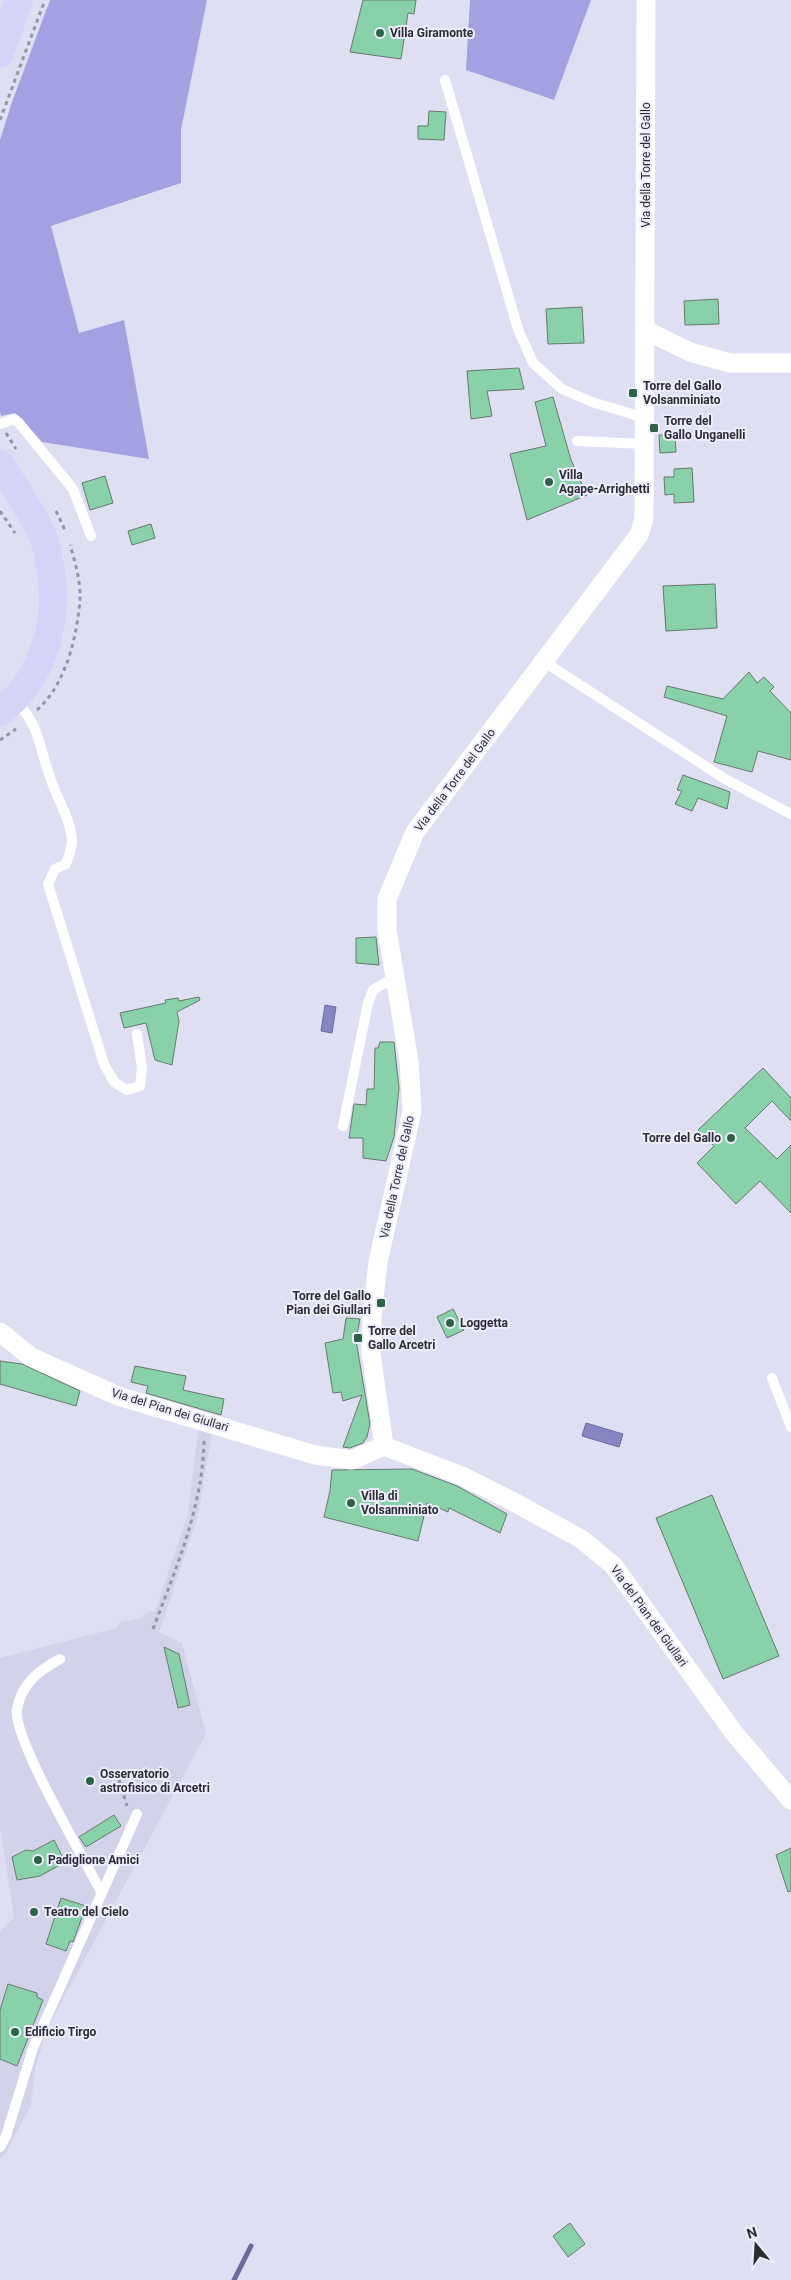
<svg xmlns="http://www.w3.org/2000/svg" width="791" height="2280" viewBox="0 0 791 2280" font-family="Roboto,sans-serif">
<rect width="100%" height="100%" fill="#dfdff3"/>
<path fill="#d2d2eb" d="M199,1424l14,4 -15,88 -39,116 23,11 24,91 -159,295 -12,41 -4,35 -25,48 -6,6v-227l14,-15 -14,-90v-169l117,-30 3,-6 20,-4 10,-7 5,1 33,-99z"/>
<g fill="#a3a1e2">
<path d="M50,0h157l-26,130v53l-130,43 28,107 45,-13 25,139 -107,-17 -27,-29 -14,3 -1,-4v-272l12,-38z"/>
<path d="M470,0h121l-37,100 -88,-30z"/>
</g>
<g fill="#8885c4" stroke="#6c6a98">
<path d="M325,1005l11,2 -4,26 -11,-2z"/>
<path d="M586,1423l37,11 -4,13 -37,-11z"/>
</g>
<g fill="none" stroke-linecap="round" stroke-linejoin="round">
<path stroke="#6c6a98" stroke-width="5" d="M234,2280l17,-34"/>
</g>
<g fill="#89d2a9" stroke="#67786e">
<path d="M363,0h53l-2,14 -6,-1 -7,46 -51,-7z"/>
<path d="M429,111l17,1 -2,28 -26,-1v-13h10z"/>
<path d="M718,299l1,25 -34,1 -1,-24z"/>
<path d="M582,307l2,36 -36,1 -2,-35z"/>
<path d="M519,368l5,21 -37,2 5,25 -21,3 -4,-48z"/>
<path d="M553,397l18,63 16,35 -60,25 -17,-66 36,-8 -11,-44z"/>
<path d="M659,435h16l1,17 -16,1z"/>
<path d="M692,468l2,34 -20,1v-9l-9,1 -1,-18h10v-8z"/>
<path d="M105,476l8,27 -23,7 -8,-27z"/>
<path d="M151,524l4,14 -23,7 -4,-14z"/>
<path d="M715,584l2,44 -51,3 -3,-45z"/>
<path d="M749,672l8,11 7,-6 10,10 -4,4 21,22v47l-33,-9 -6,21 -38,-10 13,-46 -63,-19 3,-11 56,13z"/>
<path d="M683,775l47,17 -3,17 -29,-11 -6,13 -17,-7 7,-13 -5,-1z"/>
<path d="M376,937l3,28 -23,-2v-25z"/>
<path d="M199,997l1,3 -23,12 2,9 -7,44 -17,-5 -9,-37 -22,5 -4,-15 46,-10 -1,-3 13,-2 1,3z"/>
<path d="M380,1042h14l5,46 -5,49 -8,24 -23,-3v-20h-14l5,-34 12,1 1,-16h7l1,-41h3z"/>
<path d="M763,1068l28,30v23l-19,-20 -27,27 32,31 14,-14v68l-31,-32 -24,23 -39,-41 17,-17 -16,-16z"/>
<path d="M453,1309l11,21 -17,8 -10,-21z"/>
<path d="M346,1318l14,1 -4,21 14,84 -3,13 -4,6 -13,5 -7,-1 19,-52 -19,6 -2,-9 -8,1 -8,-50 18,-4z"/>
<path d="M0,1361l22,3 58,27 -4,15 -76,-22z"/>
<path d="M135,1366l51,10 -3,14 41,9 -3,16 -75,-22 2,-7 -17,-4z"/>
<path d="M412,1469l45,17 50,28 -7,19 -51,-25 -1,4 -21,-9 -9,38 -94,-24 6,-26 2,-21z"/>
<path d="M712,1495l67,161 -56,23 -67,-161z"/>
<path d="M164,1647l15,7 11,51 -12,3z"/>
<path d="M114,1815l7,11 -35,21 -7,-10z"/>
<path d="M54,1840l11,22 -25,14 -23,4 -5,-23 14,-7 7,1z"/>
<path d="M791,1848v43l-3,1 -12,-37z"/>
<path d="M61,1898l25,8 -13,36 -3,-1 -4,10 -20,-7z"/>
<path d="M8,1984l29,9v4l6,3 -26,66 -17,-7v-49z"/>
<path d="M570,2223l15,21 -17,13 -15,-21z"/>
</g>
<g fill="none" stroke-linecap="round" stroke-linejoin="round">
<g stroke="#9494a2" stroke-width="3" stroke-dasharray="4 4" stroke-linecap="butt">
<path d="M0,120l45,-120"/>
<path d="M6,433l10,16"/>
<path d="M0,511l15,22"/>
<path d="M56,511l9,19"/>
<path d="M37,710c29,-26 40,-73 43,-111 1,-16 -5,-38 -10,-54"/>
<path d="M0,740l16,-11"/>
<path d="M153,1629c23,-61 51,-125 51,-192"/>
<path d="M119,1780l8,26"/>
</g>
<g stroke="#fff" stroke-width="10">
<path d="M445,80l73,249 15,34 29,26 30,13 53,16"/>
<path d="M0,424l14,-5 5,4 54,66 18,47"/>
<path d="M577,441l68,3"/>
<path d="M543,661l182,118 66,35"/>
<path d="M16,700c26,31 22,45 35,80 7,21 20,39 21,62 0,7 -4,15 -6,22l-11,5 -7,15 56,180 10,18 13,8 13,-4 2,-18 -5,-34"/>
<path d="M343,1126l25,-123 5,-13 22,-13"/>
<path d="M772,1378l19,49"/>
<path d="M60,1659c-22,12 -38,24 -43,50 -5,29 68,150 84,183"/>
<path d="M0,2147l6,-11 27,-88 104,-234"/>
</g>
<g stroke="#fff" stroke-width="19">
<path d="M645,330l45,22 40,11h61"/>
<path d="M0,1332l31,25 87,39 197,59 37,5 32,-14"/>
<path d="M384,1446l-13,-93 1,-35 6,-56 34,-151 -3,-50 -22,-131v-31l28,-67 224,-297 5,-16 2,-519"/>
<path d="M384,1446l78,30 50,25 69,38 32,26 121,168 57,67"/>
</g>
<g stroke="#d4d3f8" stroke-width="28">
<path d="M0,53l19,-53"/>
<path d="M0,464c15,24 33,49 44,75 3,7 4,15 5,23 12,54 -4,116 -49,150"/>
</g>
</g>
<g fill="#2e6247" stroke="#ededfd" stroke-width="2">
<circle cx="380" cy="33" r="5"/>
<rect x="628" y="388" width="10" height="10" rx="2.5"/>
<rect x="649" y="423" width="10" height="10" rx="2.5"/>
<circle cx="549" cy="482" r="5"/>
<circle cx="731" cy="1138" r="5"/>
<rect x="376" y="1298" width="10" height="10" rx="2.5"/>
<circle cx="450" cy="1323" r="5"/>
<rect x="353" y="1333" width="10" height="10" rx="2.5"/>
<circle cx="351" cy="1503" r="5"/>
<circle cx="90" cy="1781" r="5"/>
<circle cx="38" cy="1860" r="5"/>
<circle cx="34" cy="1912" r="5"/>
<circle cx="15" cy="2032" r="5"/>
</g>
<g text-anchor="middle" stroke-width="4" stroke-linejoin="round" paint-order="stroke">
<g font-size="12" font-weight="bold" fill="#2c2c33" stroke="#ededfd" text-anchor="start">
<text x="390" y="37">Villa Giramonte</text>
<text x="643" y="390">Torre del Gallo<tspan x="643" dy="14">Volsanminiato</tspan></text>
<text x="664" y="425">Torre del<tspan x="664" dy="14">Gallo Unganelli</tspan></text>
<text x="559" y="479">Villa<tspan x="559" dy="14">Agape-Arrighetti</tspan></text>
<text x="721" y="1142" text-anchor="end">Torre del Gallo</text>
<text x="371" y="1300" text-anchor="end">Torre del Gallo<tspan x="371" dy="14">Pian dei Giullari</tspan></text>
<text x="460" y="1327">Loggetta</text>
<text x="368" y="1335">Torre del<tspan x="368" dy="14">Gallo Arcetri</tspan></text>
<text x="361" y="1500">Villa di<tspan x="361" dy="14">Volsanminiato</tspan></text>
<text x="100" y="1778">Osservatorio<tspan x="100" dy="14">astrofisico di Arcetri</tspan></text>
<text x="48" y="1864">Padiglione Amici</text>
<text x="44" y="1916">Teatro del Cielo</text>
<text x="25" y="2036">Edificio Tirgo</text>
</g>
<g font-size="12" fill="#2c2c33" stroke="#ededfd">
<text transform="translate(646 165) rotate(-90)" y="4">Via della Torre del Gallo</text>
<text transform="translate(455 780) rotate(-53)" y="4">Via della Torre del Gallo</text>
<text transform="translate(397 1177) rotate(-78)" y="4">Via della Torre del Gallo</text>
<text transform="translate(170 1410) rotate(17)" y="4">Via del Pian dei Giullari</text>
<text transform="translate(649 1616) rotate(54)" y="4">Via del Pian dei Giullari</text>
</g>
</g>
<g transform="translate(756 2245) rotate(342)" stroke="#ededfd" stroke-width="4" paint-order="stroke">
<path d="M0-4L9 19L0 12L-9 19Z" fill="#2c2c33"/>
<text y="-8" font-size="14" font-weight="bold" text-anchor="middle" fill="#2c2c33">N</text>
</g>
</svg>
